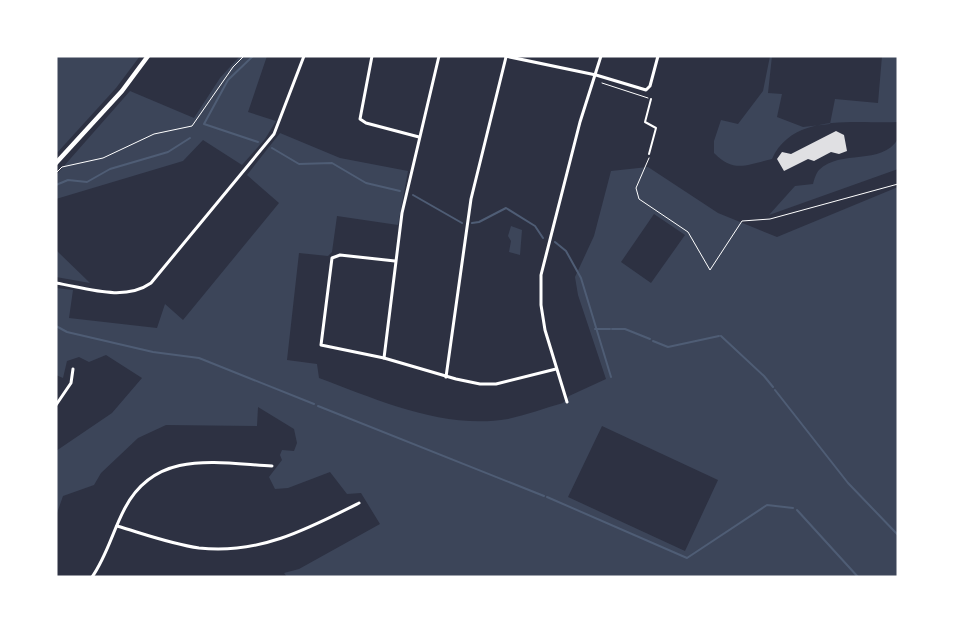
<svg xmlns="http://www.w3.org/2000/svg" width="954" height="633" viewBox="0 0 954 633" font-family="Lora,serif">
<rect width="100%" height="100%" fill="#2d3142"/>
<g fill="#3c4559" fill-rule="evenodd">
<path d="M56,56h84l-24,32 -60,66z"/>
<path d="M240,56h27l-19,56 28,9 -11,18 -23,26 -39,-25 -20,21 -127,38v-24l74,-84 64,27 26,-40z"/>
<path d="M770,56h2l-4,37 14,1 -5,23 26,10 27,-3 5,-25 43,4 4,-47h16v66c-42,2 -105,-10 -126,37 -24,5 -38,15 -58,-6v-12l7,-21 17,4 25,-33z"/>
<path d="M280,133l60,25 68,13 -10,54 -61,-9 -5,36 -4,4 -29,-3 -12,107 30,4 2,14c59,22 125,52 189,41 18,-4 37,-11 55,-16l6,-7 37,-17 -28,-84 -3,-18 19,-41 17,-65 37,-4 70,46 59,24 121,-50v390h-611l-3,-4 15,-4 81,-45 -19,-31 -14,1 -17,-22 -42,16 -13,1 -6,-12 13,-17 -2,-5 2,-5 12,1 3,-8 -3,-14 -36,-22 -1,19 -91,-1 -28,13 -37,35 -7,12 -31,11 -7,20v-65l56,-38 30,-35 -36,-23 -17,7 -10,-5 -12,4 -4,17 -7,-3v-87l17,2 -4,28 88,10 8,-24 18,16 96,-117 -32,-28zM654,214l31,21 -34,48 -30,-21zM602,426l116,54 -33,71 -117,-54z"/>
<path d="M898,139v30l-129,46 26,-29 18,-2c1,-4 3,-11 6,-14 21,-21 63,-4 79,-31z"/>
<path d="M511,226l11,4 -2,25 -11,-3 2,-11 -3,-5z"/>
<path d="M56,250l34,33 -34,-6z"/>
</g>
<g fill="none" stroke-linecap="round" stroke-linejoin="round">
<g stroke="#4f5d75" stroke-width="2">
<path d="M253,56l-25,24 -24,44 54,18"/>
<path d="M272,148l27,16 33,-1 34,20 34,8"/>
<path d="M56,185l12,-5 19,2 23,-13 58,-17 22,-14"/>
<path d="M413,195l49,28"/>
<path d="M472,223l7,-1 27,-14 29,18 8,12"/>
<path d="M555,242l11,9 15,27 30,99"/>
<path d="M56,326l11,6 86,20 46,6 115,46"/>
<path d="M595,329h15"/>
<path d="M612,329h13l25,10"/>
<path d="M721,336l43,40 9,11"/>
<path d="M653,341l15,6 51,-11"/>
<path d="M775,390l73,93 50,52"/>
<path d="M318,406l226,90"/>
<path d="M547,497l140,61 80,-53 26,3"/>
<path d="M797,510l61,67"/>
</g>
</g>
<path fill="#e0e0e3" d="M836,131l8,4 3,16 -8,3 -8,-2 -17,9 -6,-2 -24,12 -7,-12 5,-7 9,2z"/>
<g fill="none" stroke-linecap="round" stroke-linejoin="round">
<g stroke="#fff" stroke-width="1">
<path d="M602,83l46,15"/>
<path d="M649,158l-13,30 3,11 49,33 22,38 32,-49 28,-2 128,-35"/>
<path d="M56,173l6,-6 41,-9 51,-24 38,-8 41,-59 11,-11"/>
</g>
<path stroke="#fff" stroke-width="2" d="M649,154l7,-26 -11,-6 6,-23"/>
<g stroke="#fff" stroke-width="3">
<path d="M372,56l-12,63 6,4 53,14"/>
<path d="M505,56l91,19 50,15 4,-4 8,-30"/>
<path d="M395,261l-55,-6 -8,3 -11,87 63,13 72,21 24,5h16l60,-15"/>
<path d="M56,283c30,5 68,19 95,0l123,-149 30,-78"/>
<path d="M384,358l18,-145 37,-157"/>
<path d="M446,377l25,-178 35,-142"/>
<path d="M567,402l-22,-72 -4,-25v-30l39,-153 21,-66"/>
<path d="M56,405l15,-22 2,-14"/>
<path d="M117,526c27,8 54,18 82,22 59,7 109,-19 160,-45"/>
<path d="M92,577c15,-21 21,-47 33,-69 31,-59 92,-45 147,-42"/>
</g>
<path stroke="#fff" stroke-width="4.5" d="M56,163l66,-72 26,-35"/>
</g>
<rect width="954" height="633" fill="none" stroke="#ffffff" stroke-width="115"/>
</svg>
